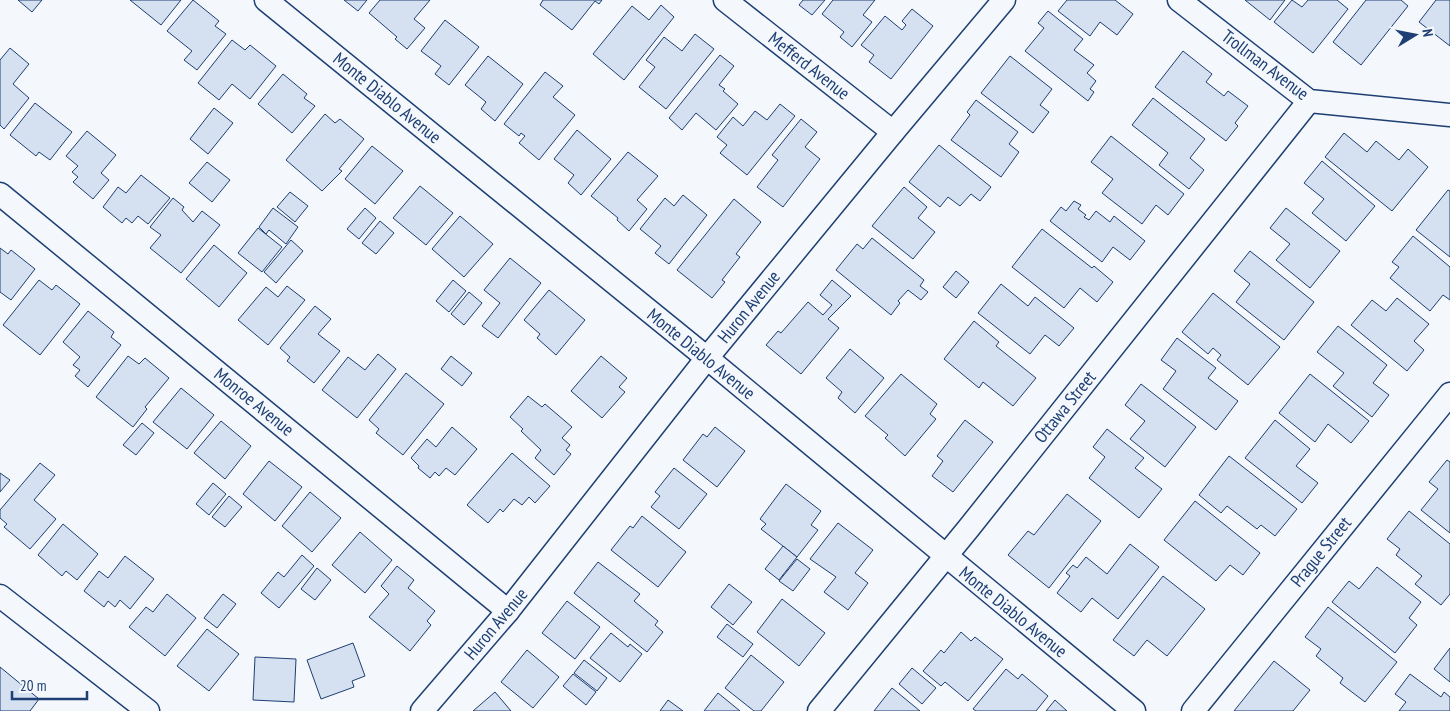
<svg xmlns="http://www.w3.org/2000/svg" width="1450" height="711" viewBox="0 0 1450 711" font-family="'PT Sans Narrow',sans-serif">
<rect width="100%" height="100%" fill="#f4f7fb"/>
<g fill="#d5e0f0" stroke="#1d3f73">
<path d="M18,0h24l-10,12z"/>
<path d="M130,0h51l-20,25z"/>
<path d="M193,0l26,21 -4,5 11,8 -29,36 -13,-10 8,-9 -25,-20z"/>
<path d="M344,0h23l-9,11z"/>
<path d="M380,0h50l-16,19 11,9 -18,21 -12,-10 2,-2 -28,-24z"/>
<path d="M543,0h59l-3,4 -4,-3 -23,29 -32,-25z"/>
<path d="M803,0h22l-13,15 -13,-10z"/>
<path d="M833,0h42l-12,15 9,7 -20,25 -12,-10 4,-5 -22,-18z"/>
<path d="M1067,0h48l18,14 -16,21 -17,-13 -10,14 -32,-25z"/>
<path d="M1245,0h40l-15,20z"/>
<path d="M1292,0l10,7 6,-7h29l11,9 -35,44 -39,-31z"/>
<path d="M1366,0h35l7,6 -47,59 -28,-23z"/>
<path d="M1436,0h14v46l-31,-24z"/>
<path d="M661,5l13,12 -50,63 -31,-26 39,-48 17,14z"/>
<path d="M912,9l21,17 -42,53 -22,-17 5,-7 -13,-10 24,-29 17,14 4,-5 -4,-4z"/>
<path d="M1048,11l35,28 -9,11 20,15 -7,8 9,8 -6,8 4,3 -6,9 -63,-50 19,-23 -6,-5z"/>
<path d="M445,20l34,27 -30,38 -14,-11 6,-8 -20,-15z"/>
<path d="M695,34l19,15 -48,60 -27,-22 16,-20 -9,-7 18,-23 18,14z"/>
<path d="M232,40l13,10 5,-5 26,21 -26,33 -18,-15 -13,16 -21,-17z"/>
<path d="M10,48l19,16 -16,20 16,14 -25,31 -4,-4v-65z"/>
<path d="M1183,51l29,23 -6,8 18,14 4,-5 20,15 -13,17 3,3 -12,15 -71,-54z"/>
<path d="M720,55l14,11 -15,19 6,4 -2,2 15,13 -22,26 -20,-17 -14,17 -13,-12z"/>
<path d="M488,56l35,28 -28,37 -14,-12 5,-7 -21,-17z"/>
<path d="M1010,56l42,33 -12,16 9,7 -16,21 -52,-40z"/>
<path d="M545,72l18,14 -10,11 22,18 -36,45 -20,-17 6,-7 -4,-3 -2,3 -15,-12z"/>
<path d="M283,74l24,20 -3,4 11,8 -23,27 -34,-29z"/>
<path d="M1153,98l52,41 -15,19 14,12 -15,19 -30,-24 9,-12 -36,-28z"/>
<path d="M976,100l42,32 -9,12 10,8 -18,25 -50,-37 19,-25 -3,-3z"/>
<path d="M35,103l37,29 -22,28 -11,-8 -3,4 -26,-21z"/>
<path d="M780,104l15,12 -48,59 -27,-22 7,-8 -10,-8 16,-20 10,9 12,-15 12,9z"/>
<path d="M214,108l19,15 -25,31 -18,-15z"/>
<path d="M325,114l10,9 5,-4 24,20 -25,30 3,2 -20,20 -36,-31z"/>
<path d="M801,119l16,13 -12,15 15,12 -37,48 -26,-20 21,-27 -6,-5z"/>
<path d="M577,130l34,29 -30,36 -13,-12 6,-8 -20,-16z"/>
<path d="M87,131l29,24 -15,18 8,7 -16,19 -20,-17 5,-5 -6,-5 6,-6 -12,-10z"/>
<path d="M1344,133l23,19 9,-11 23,19 9,-11 20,18 -36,44 -67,-54z"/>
<path d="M1111,136l73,58 -16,21 -12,-10 -14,19 -40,-31 11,-14 -22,-17z"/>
<path d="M939,145l52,42 -11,14 -9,-7 -11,12 -12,-9 -8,10 -31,-25z"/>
<path d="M372,146l31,25 -28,33 -30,-25z"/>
<path d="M628,152l30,24 -21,24 10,9 -18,22 -12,-11 1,-2 -27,-22z"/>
<path d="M1322,161l53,45 -29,35 -34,-28 12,-14 -20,-16z"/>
<path d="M207,162l23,18 -18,22 -23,-19z"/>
<path d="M141,175l29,23 -22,26 -10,-8 -6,7 -6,-5 -4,5 -19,-16 15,-20 8,6z"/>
<path d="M420,186l33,27 -27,32 -33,-27z"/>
<path d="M904,187l23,20 -9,11 17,14 -22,27 -41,-33z"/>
<path d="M1448,190l2,1v66l-34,-27z"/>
<path d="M290,192l18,14 -13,16 -18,-15z"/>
<path d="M683,195l24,20 -38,49 -14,-11 6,-7 -21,-17 25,-31 9,8z"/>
<path d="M173,198l11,9 -2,3 11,12 9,-11 18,14 -39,48 -31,-25 11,-13 -11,-8z"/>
<path d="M734,199l27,23 -25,32 4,3 -18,23 3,2 -13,16 -35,-28z"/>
<path d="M1074,201l7,4 -3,4 8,6 -2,2 5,3 7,-9 14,11 4,-6 31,25 -15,19 -17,-13 -11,15 -52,-41 11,-14 5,4z"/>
<path d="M273,208l25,19 -12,17 -17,-14 -3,4 -7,-7z"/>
<path d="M365,208l11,10 -17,21 -12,-10z"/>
<path d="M1286,208l54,43 -30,37 -34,-28 14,-16 -20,-16z"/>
<path d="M460,216l33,28 -29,33 -32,-28z"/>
<path d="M380,221l14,12 -18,21 -14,-11z"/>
<path d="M258,228l24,19 -20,25 -24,-19z"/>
<path d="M1042,229l50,39 2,-2 19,16 -16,20 -17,-14 -16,20 -52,-41z"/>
<path d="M1413,236l37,31v33l-7,-5 -13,16 -40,-33 9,-11 -7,-5z"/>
<path d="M872,238l52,42 -4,6 8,6 -7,8 -13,-10 -10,11 2,2 -9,12 -55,-45 21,-26 6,5z"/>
<path d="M291,240l12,11 -27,32 -12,-11z"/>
<path d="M214,245l33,28 -28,34 -33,-28z"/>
<path d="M0,248l8,6 3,-4 24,19 -24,31 -11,-8z"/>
<path d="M1250,251l64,51 -30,38 -48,-38 14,-18 -16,-13z"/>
<path d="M510,258l31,25 -43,55 -16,-12 18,-23 -16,-13z"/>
<path d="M956,271l13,11 -13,16 -13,-11z"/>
<path d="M39,280l13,10 4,-5 24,19 -40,51 -37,-30z"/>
<path d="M453,280l13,11 -17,21 -13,-11z"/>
<path d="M832,280l19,16 -23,23 11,9 -38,46 -35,-29 12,-14 3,2 27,-31 15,13 9,-10 -12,-10z"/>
<path d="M1001,284l27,22 7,-9 39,31 -15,18 -14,-11 -15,19 -52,-41z"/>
<path d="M287,286l18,14 -37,45 -30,-25 28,-33 12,10z"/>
<path d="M549,290l36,30 -29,35 -19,-17 3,-4 -16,-14z"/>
<path d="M469,292l13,11 -18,22 -13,-11z"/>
<path d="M1213,293l67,54 -32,38 -31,-25 4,-5 -8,-7 -5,6 -26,-22z"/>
<path d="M1397,298l32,26 -15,17 10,9 -17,21 -56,-46 21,-25 14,11z"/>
<path d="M315,306l16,13 -13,15 22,17 -26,32 -27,-22 3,-4 -10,-9z"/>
<path d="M88,311l26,21 -3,5 10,8 -33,42 -13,-11 5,-6 -7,-5 7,-8 -17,-15z"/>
<path d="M974,321l25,21 -3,4 40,32 -23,28 -30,-24 -4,6 -35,-29z"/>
<path d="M1338,326l49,39 -14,18 16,12 -17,22 -39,-31 11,-13 -27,-21z"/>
<path d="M1177,338l39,30 -8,10 30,23 -22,29 -53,-41 13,-18 -15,-11z"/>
<path d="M850,349l34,29 -29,35 -17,-15 4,-6 -16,-14z"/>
<path d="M378,354l18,15 -39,49 -35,-28 26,-33 17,13z"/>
<path d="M128,356l11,8 6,-6 24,20 -24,29 2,2 -14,18 -37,-30z"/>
<path d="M451,356l21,17 -10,13 -21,-17z"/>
<path d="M601,356l26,22 -8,9 6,5 -23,26 -31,-27z"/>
<path d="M406,373l38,31 -41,51 -27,-22 3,-4 -10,-9z"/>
<path d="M901,374l36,30 -7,10 6,5 -31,37 -20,-18 3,-3 -23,-19z"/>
<path d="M1310,374l59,47 -18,22 -23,-19 -13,18 -36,-29z"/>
<path d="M1141,384l55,43 -31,40 -35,-28 15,-18 -20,-16z"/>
<path d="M181,388l33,27 -27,34 -34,-27z"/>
<path d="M528,396l14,11 3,-3 27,23 -10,11 8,7 -4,5 5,4 -17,21 -19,-17 6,-8 -20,-19 2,-2 -13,-12z"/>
<path d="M965,420l28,22 -40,50 -21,-16 11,-15 -6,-5z"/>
<path d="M1275,420l35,29 -14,17 22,17 -16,20 -57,-45z"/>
<path d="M221,421l30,25 -26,33 -31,-26z"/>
<path d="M142,423l12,10 -18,22 -13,-10z"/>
<path d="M452,427l25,22 -22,26 -9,-7 -7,8 -4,-4 -5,6 -12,-10 1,-2 -8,-8 16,-19 9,8z"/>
<path d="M715,427l30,24 -28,36 -34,-27 20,-26 4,3z"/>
<path d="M1107,429l37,29 -9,10 27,21 -23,29 -50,-40 16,-21 -12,-10z"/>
<path d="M512,453l38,33 -15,17 -6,-6 -7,8 -8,-6 -11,13 -3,-3 -12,14 -21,-18z"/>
<path d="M1229,456l68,53 -22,27 -14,-11 -4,4 -30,-23 -6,7 -22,-18z"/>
<path d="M1447,460l3,2v71l-29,-23 17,-21 -9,-7z"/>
<path d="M269,461l33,26 -27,34 -32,-27z"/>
<path d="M40,463l15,12 -21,25 22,19 -26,30 -26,-22 3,-3 -7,-6v-8z"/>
<path d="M674,468l33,26 -28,35 -28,-22 9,-11 -5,-4z"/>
<path d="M0,473l10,7 -10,12z"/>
<path d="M213,483l13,11 -17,21 -13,-11z"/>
<path d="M786,484l35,27 -10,14 7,5 -21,27 -36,-28 5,-5 -6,-5z"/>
<path d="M310,492l31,26 -29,34 -30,-26z"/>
<path d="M1067,494l34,27 -52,67 -41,-33 20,-24 6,4z"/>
<path d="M229,496l13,11 -17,20 -13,-10z"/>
<path d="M1195,501l65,52 -17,22 -13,-10 -14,16 -52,-41z"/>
<path d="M1409,511l41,33v50l-9,11 -26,-21 7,-8 -26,-21 4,-6 -13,-10z"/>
<path d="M642,516l44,36 -28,35 -47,-37 19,-24 3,2z"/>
<path d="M838,523l35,27 -18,23 13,10 -20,27 -24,-18 12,-15 -26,-18z"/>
<path d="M63,524l35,30 -21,26 -11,-9 -4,5 -24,-21z"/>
<path d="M360,532l32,28 -27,33 -33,-28z"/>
<path d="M1130,544l29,23 -41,52 -26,-21 -11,14 -24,-19 13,-17 -4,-3 7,-8 4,3 9,-11 21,17z"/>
<path d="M783,546l14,11 -18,23 -14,-11z"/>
<path d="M302,555l12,11 -35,42 -18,-15 17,-21 6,5z"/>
<path d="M125,556l29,23 -24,30 -10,-9 -5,7 -7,-6 -4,6 -20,-16 15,-20 9,7z"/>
<path d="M797,559l13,10 -17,22 -14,-10z"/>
<path d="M598,562l42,32 -6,7 24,20 -3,4 8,7 -16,20 -73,-59z"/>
<path d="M397,566l17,14 -6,8 27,23 -8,10 4,4 -21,26 -41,-34 20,-23 -8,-8z"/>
<path d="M1377,567l44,35 -12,16 8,7 -22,28 -63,-51 17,-21 10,8z"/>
<path d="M317,568l14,12 -16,20 -14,-11z"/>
<path d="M1163,576l42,33 -38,47 -20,-16 -13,16 -21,-16z"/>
<path d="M729,584l23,18 -19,23 -22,-18z"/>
<path d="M167,594l29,24 -31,38 -36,-29 17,-20 7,5z"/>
<path d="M223,594l13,10 -19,24 -13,-10z"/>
<path d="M782,599l43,34 -26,33 -42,-34z"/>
<path d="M567,601l33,26 -25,32 -33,-26z"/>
<path d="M1328,607l69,55 -32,40 -25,-19 3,-5 -27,-22 5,-7 -16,-12z"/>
<path d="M727,624l26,20 -10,13 -26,-20z"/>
<path d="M207,629l32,25 -30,37 -32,-25z"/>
<path d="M961,632l10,9 4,-4 28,22 -35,42 -23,-19 -4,4 -18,-15 18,-21 3,3z"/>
<path d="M611,633l17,14 2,-3 12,10 -22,28 -30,-24z"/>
<path d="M353,643l12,33 -13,5 2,6 -33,12 -14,-39z"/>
<path d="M1450,648v34l-16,-13z"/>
<path d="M527,650l32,27 -26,31 -32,-26z"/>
<path d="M751,655l33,27 -23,29h-7l-29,-23z"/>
<path d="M255,657l41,2 -2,43 -41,-2z"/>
<path d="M584,660l23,18 -10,13 -23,-18z"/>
<path d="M1274,661l36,29 -17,21h-59z"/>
<path d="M0,667l39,32 -9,12h-30z"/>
<path d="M912,668l24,20 -14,16 -23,-20z"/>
<path d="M1006,669l12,10 4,-5 26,22 -12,15h-60l-3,-2z"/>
<path d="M573,674l23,18 -10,13 -23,-19z"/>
<path d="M1410,674l31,23 3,-5 6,5v14h-51l7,-9 -11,-8z"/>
<path d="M892,688l28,23h-46z"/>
<path d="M495,692l16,19h-38z"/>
<path d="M718,693l22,18h-36z"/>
<path d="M668,700l15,11h-23z"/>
<path d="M1055,700l12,11h-21z"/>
</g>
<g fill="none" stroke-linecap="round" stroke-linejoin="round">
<g stroke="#1d3f73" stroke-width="25">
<g id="minor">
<path d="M266,0l441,358 427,353"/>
<path d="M725,0l168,132"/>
<path d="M1179,0l130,101 141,14"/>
<path d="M0,194l508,417"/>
<path d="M0,596l148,115"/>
<path d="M422,711l86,-100 199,-253 186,-226 111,-132"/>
<path d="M819,711l149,-182 341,-428"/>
<path d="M1193,711l257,-317"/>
</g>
</g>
<use href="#minor" stroke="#f4f7fb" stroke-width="22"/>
</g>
<g text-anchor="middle" stroke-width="4" stroke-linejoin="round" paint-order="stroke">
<g font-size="18" fill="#1d3f73" stroke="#f4f7fb">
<text transform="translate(1265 65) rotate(37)" y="6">Trollman Avenue</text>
<text transform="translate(809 66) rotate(38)" y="6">Mefferd Avenue</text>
<text transform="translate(387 98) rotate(39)" y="6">Monte Diablo Avenue</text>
<text transform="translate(749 307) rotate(-51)" y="6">Huron Avenue</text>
<text transform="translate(701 354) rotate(39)" y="6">Monte Diablo Avenue</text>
<text transform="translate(254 402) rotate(39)" y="6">Monroe Avenue</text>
<text transform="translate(1065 407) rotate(-51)" y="6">Ottawa Street</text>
<text transform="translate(1321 552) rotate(-51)" y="6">Prague Street</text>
<text transform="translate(1013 612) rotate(39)" y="6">Monte Diablo Avenue</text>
<text transform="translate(496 624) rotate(-50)" y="6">Huron Avenue</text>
</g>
</g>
<g transform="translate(1415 35) rotate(80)" stroke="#f4f7fb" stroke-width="4" paint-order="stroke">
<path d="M0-4L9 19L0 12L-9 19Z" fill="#1d3f73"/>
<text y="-8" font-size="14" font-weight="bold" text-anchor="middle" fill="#1d3f73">N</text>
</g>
<path d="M12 691v8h75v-8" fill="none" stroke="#1d3f73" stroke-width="2.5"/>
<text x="20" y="691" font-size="15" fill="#1d3f73" stroke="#f4f7fb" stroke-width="4" paint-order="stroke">20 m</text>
</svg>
